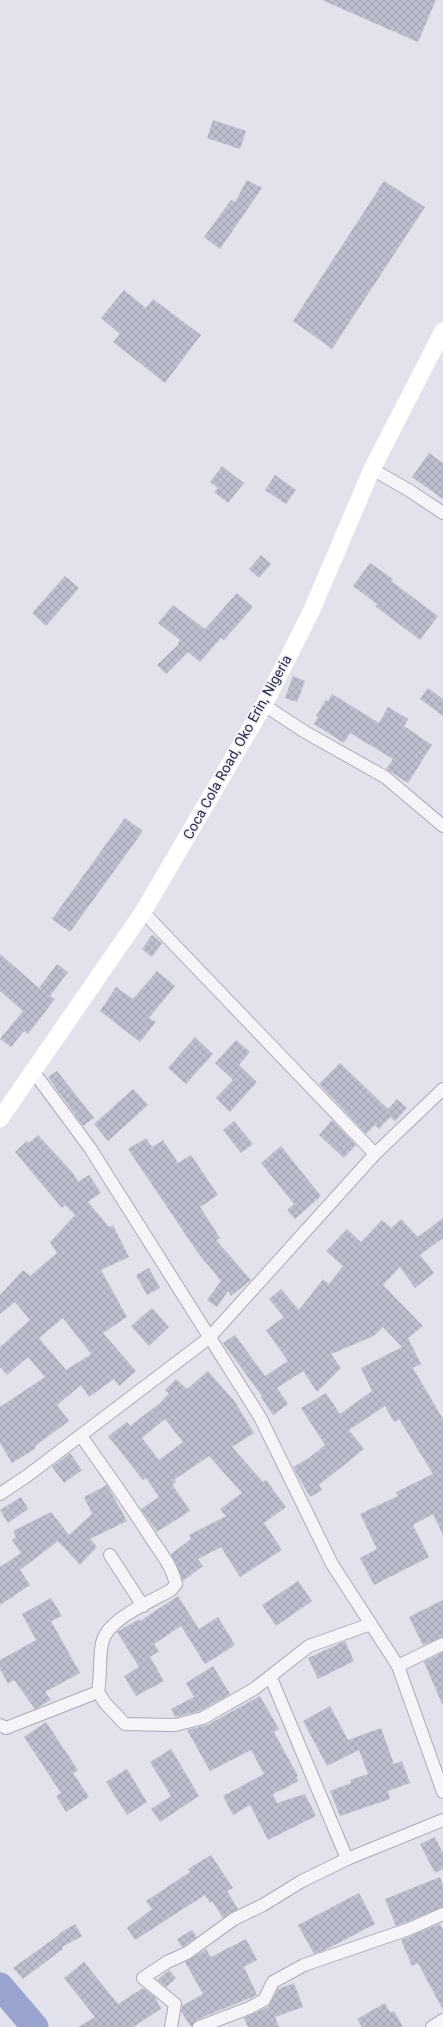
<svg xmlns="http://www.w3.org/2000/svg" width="443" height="2027" viewBox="0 0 443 2027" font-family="Roboto,sans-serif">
<defs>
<pattern id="building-cross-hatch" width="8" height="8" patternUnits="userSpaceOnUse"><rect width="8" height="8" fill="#bdbfce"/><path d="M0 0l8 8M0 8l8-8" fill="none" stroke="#a2a4b2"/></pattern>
</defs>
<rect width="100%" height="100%" fill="#e1e2eb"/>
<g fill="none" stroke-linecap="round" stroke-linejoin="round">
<path stroke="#98a4cf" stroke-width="27" d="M0,1986l35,41"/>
</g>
<g fill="url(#building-cross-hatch)" fill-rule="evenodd">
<path d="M322,0h114l-18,42z"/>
<path d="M213,120l33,11 -6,18 -33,-11z"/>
<path d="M247,180l15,8 -42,61 -16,-12 27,-37 4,2z"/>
<path d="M384,181l41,26 -93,142 -39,-28z"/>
<path d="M124,290l22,18 7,-9 48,36 -36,48 -52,-41 7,-8 -19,-16z"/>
<path d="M429,453l14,10v36l-31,-22z"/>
<path d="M222,466l22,17 -16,20 -14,-11 4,-4 -8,-6z"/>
<path d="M275,475l21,15 -10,14 -21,-14z"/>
<path d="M261,555l10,9 -12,14 -10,-9z"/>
<path d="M370,563l23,16 -2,2 47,35 -18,24 -45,-34 2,-2 -24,-18z"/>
<path d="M65,576l14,12 -33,38 -14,-13z"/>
<path d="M237,593l16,14 -29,33 -3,-2 -21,24 -12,-10 -22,22 -9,-9 22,-21 -1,-1 2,-3 -22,-17 15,-18 32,24z"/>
<path d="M293,676l12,5 -8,21 -12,-4z"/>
<path d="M428,688l15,11v17l-23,-17z"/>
<path d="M332,694l47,29 9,-16 20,12 -4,7 28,19 -24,38 -22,-14 7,-10 -43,-26 -6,10 -30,-19 4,-7 -2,-1 10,-16 2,1z"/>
<path d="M125,818l18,13 -73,101 -18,-13z"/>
<path d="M152,935l10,8 -10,14 -10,-8z"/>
<path d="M0,954l39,34 18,-24 11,8 -18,24 5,3 -27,35 -4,-3 -13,16 -11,-8 23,-28 -23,-20z"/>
<path d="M157,971l18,15 -26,32 7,4 -16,20 -40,-31 16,-24 17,12z"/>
<path d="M195,1037l18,17 -27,30 -18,-16z"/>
<path d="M236,1040l14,12 -11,13 18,17 -27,30 -14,-14 17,-18 -18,-17z"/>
<path d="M340,1063l48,46 9,-10 10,9 -12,13 -5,-4 -11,12 -4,-4 -9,9 -47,-50z"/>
<path d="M57,1071l37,47 -11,8 -35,-49z"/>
<path d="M133,1089l15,16 -40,36 -14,-17z"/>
<path d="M332,1120l24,25 -12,13 -25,-23z"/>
<path d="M234,1121l19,23 -12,9 -18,-23z"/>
<path d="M38,1135l35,38 5,9 11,-7 12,18 -13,9 21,25 4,-2 16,32 -28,13 26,47 -24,16 33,38 -17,15 -5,-7 -25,18 -8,-12 -24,20 12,16 -34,25 1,2 -24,15 -12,-20v-36l45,-30 -17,-20 -21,18 -7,-8v-20l30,-27 -15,-18 -15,12v-19l23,-25 7,6 27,-23 -7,-11 25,-27 -10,-10 -3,3 -47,-56 12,-11 2,2zM63,1318l28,36 -25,16 -27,-32z"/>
<path d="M146,1138l6,9 11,-7 15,23 13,-8 27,40 -18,12 20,31 -4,2 35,40 -20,16 -3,-5 -11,16 -10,-7 14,-19 -23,-28 -70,-104z"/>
<path d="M281,1146l40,50 -26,23 -8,-9 7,-6 -33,-41z"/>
<path d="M443,1218v20l-23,17 14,18 -19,15 -15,-21 -17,18 40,41 -15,12 13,26 -8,4 30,51v116l-10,-21 -20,11 16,32 -55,28 -14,-27 17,-9 -17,-35 38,-18 -2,-4 37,-18 -34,-55 -5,3 -9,-16 -36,24 15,19 -45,36 3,5 -12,7 -17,-30 16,-9 16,-13 -24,-37 25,-15 14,21 32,-23 -11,-23 41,-21 -19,-20 -9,9 -43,18 10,14 -24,24 -14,-21 -26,17 11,16 -15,11 -12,-18 1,-1 -39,-53 12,-8 30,41 23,-15 -22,-31 18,-13 -15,-18 12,-10 18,21 24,-31 6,5 14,-18 -17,-15 21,-22 14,13 21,-22 9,8 10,-9 17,18z"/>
<path d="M149,1268l11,20 -13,7 -11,-20z"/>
<path d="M152,1308l17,19 -20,19 -18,-20z"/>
<path d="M208,1371l27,31 19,31 -22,14 31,35 3,-2 20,27 -22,16 18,27 -42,27 -19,-30 -23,12 5,7 -20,15 -12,-27 20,-15 -2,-4 37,-19 -6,-7 22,-16 -33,-37 -35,24 2,2 -4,2 18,27 -33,21 -16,-23 18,-12 -13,-19 -3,2 -35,-44 19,-14 3,4 30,-23 9,-10 -4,-3 11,-11 11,10zM165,1419l18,23 -24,18 -17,-22z"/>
<path d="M70,1453l12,17 -18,13 -12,-16z"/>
<path d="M107,1485l20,36 -37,18 7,8 -17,18 -22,-24 -38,29 10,15 -30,20v-38l21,-14 -9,-13 4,-3 -3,-6 38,-19 18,23 23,-21 -8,-17z"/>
<path d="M21,1497l7,12 -20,14 -8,-13z"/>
<path d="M298,1581l14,20 -36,25 -14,-21z"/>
<path d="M178,1596l21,33 19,-12 17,28 -30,19 -24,-38 -27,18 5,7 -9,6 14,24 -28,15 -12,-20 15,-9 -22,-35 22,-13 1,2z"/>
<path d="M51,1598l11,18 -11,5 29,52 -35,19 6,8 -16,9 -21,-29 -6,4 -8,-15v-9l36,-20 -14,-26z"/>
<path d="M443,1600v37l-20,8 -14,-28z"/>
<path d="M345,1641l9,20 -36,18 -10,-21z"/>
<path d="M443,1652v54l-19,-44z"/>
<path d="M213,1666l17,28 -30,17 -25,6 -4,-8 23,-12 -8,-14z"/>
<path d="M260,1696l19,33 -5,3 24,44 -2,1 3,4 -26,13 4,9 28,-9 11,22 -48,24 -18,-35 -17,10 -10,-19 41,-22 -13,-24 -41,21 -23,-41 20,-5z"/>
<path d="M330,1706l18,34 33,-12 13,36 8,-3 8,22 -22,8 2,8 -50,17 -10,-25 21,-8 -1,-3 18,-6 -9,-24 -32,16 -24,-45z"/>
<path d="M46,1722l32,48 -5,3 16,24 -23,15 -10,-16 5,-3 -37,-56z"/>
<path d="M171,1749l28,47 -39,26 -9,-13 20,-13 -21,-34z"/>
<path d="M127,1769l20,33 -20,13 -21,-33z"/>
<path d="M435,1837l8,16v16l-8,4 -15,-29z"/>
<path d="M211,1855l22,33 -6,3 11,18 -15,9 -11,-17 -2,2 -5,-8 -70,45 -8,-12 25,-19 -6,-8 44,-29 -2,-3z"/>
<path d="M440,1877l3,9v21l-47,19 -11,-27z"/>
<path d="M359,1893l16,31 -50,26 -11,4 -16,-29z"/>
<path d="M75,1924l7,12 -20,11 1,2 -40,30 -10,-11 46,-33 -1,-1z"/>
<path d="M440,1924l3,6v80l-25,-47 -6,3 -11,-26z"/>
<path d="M192,1930l5,7 -15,10 -5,-8z"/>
<path d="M246,1939l11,21 -13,7 13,28 -61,25 -5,7 -10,-16 1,-5 21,-12 -18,-32 20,-12 1,-1 5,8z"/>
<path d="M84,1962l34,42 25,-16 12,9 6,12 -28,18h-55l17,-10 -31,-39z"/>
<path d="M169,1970l7,8 -10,9 -9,-7z"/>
<path d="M294,1983l9,24 -28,10 4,10h-31l-4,-9 24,-11 10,-18z"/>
<path d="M385,2003l5,9 4,-1 9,16h-41l-5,-8z"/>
</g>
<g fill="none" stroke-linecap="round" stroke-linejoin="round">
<g stroke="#a9abb9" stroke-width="14">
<g id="street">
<path d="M372,469l38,22 33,22"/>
<path d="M264,705l41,27 80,45 58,49"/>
<path d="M143,912l232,242"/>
<path d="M33,1071l57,77 170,269 72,147 66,102 45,126"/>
<path d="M81,1436c24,34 48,67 70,102 10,15 21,28 25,46l-5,6c-19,11 -64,29 -69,53 -3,15 -1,33 -4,49"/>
<path d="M0,1494l27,-18 182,-138 166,-184 68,-65"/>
<path d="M110,1555l33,51"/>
<path d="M398,1666l45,-22"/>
<path d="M271,1678l76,181"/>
<path d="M0,1725l6,3 92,-36 7,11 20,21 50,1 28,-7 51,-29 55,-43 62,-22"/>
<path d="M171,2027l4,-23 -32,-26 24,-16 20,-9 47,-34 29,-14 39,-24 45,-22 96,-39"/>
<path d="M199,2027l50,-19 15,-8 9,-18 31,-17 105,-36 34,-15"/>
<path d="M432,2027l11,-7"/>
</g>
</g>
<use href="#street" stroke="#f4f4f9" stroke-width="12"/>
<path stroke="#fff" stroke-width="17" d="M0,1119l143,-207 121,-207 47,-93 61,-143 71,-138"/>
</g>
<g text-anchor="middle" stroke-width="3.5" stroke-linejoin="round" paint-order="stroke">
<g font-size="14" fill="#272a45" stroke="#f1f2f8">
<text transform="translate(237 747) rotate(-61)" y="5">Coca Cola Road, Oko Erin, Nigeria</text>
</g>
</g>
</svg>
